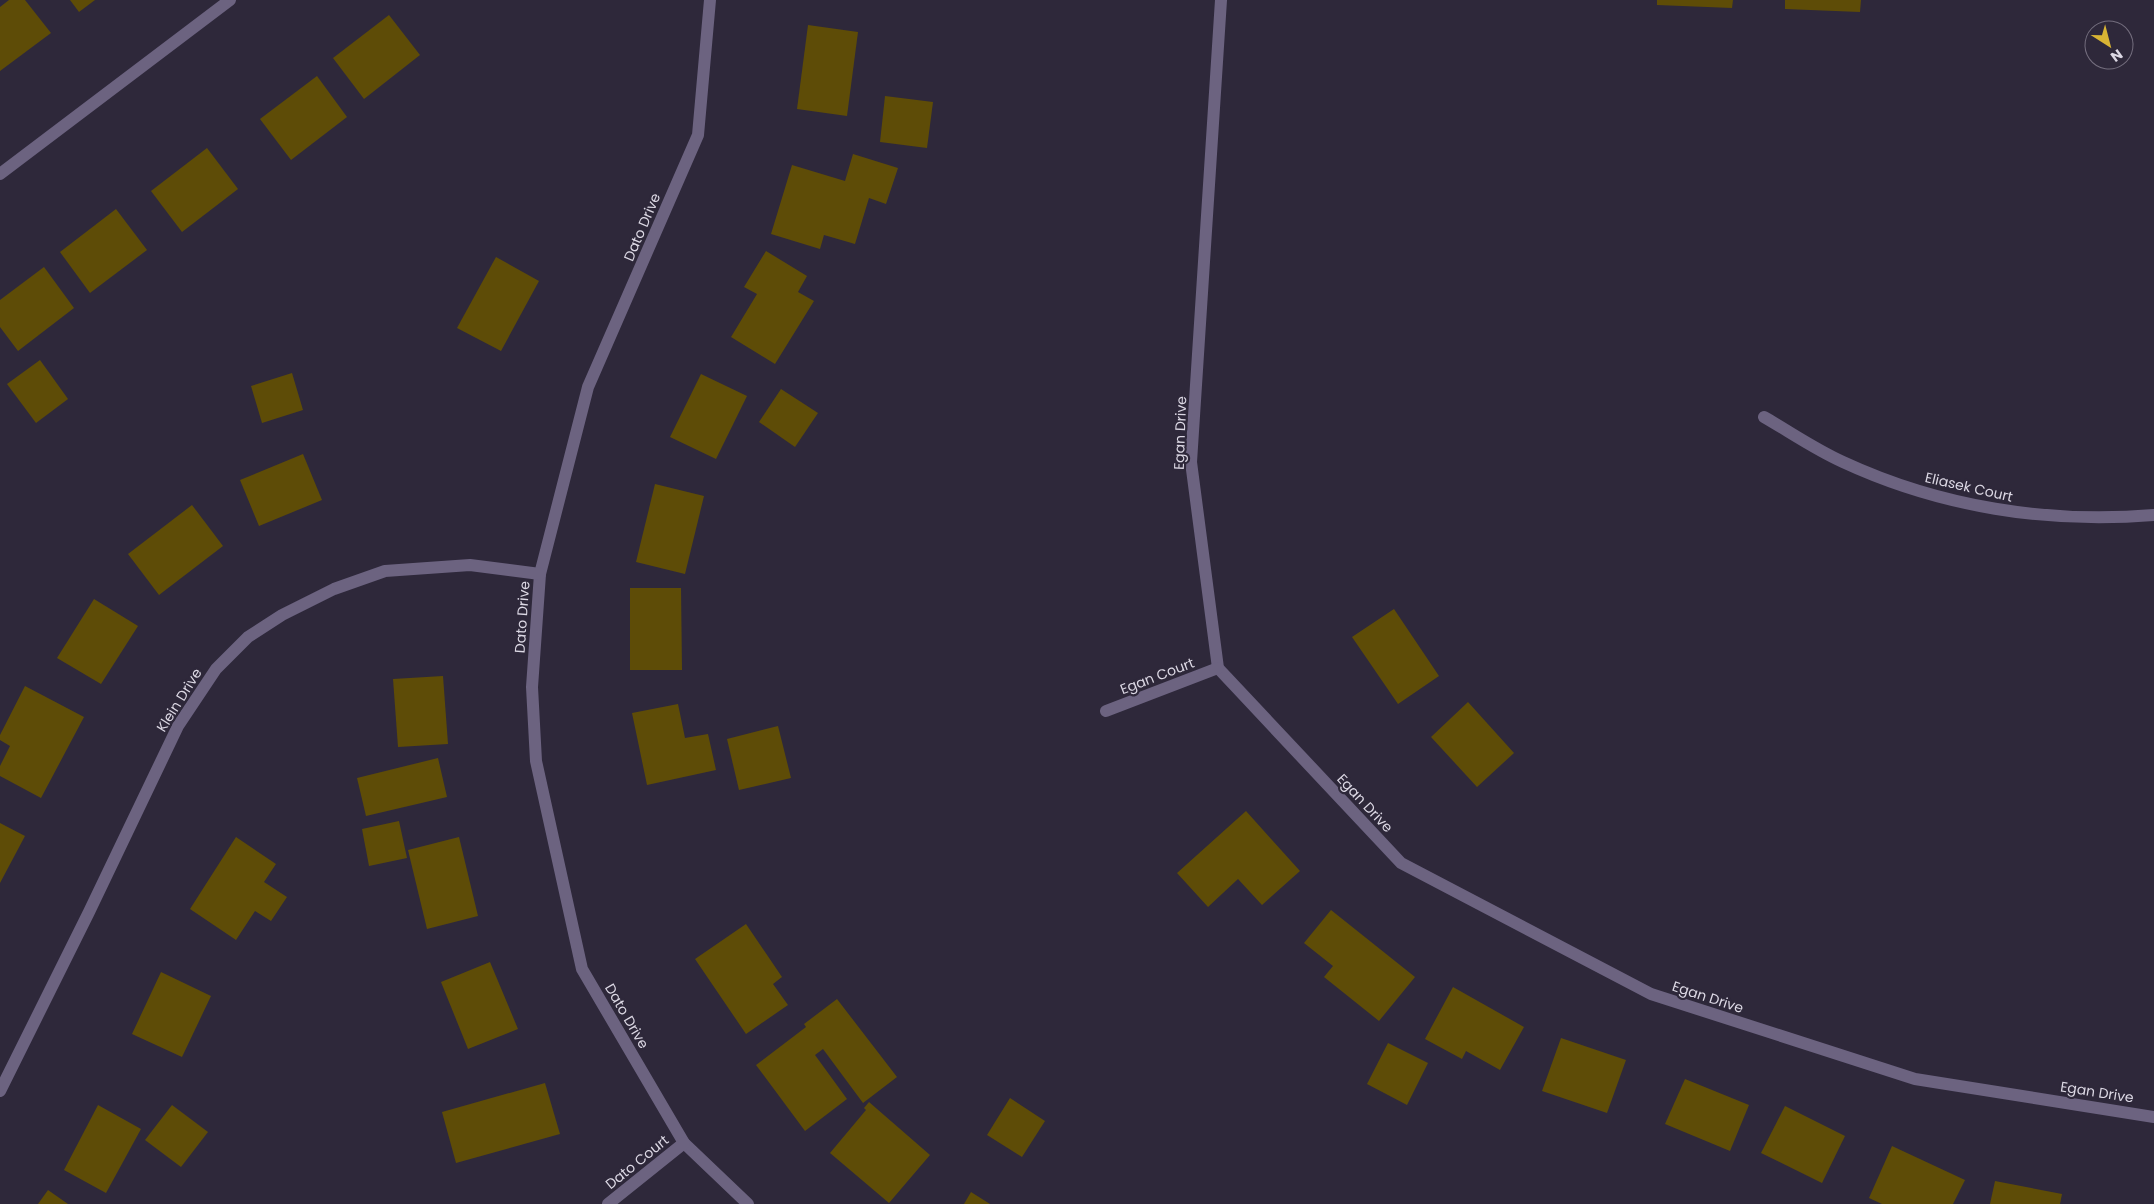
<svg xmlns="http://www.w3.org/2000/svg" width="2154" height="1204" viewBox="0 0 2154 1204" font-family="Poppins,sans-serif">
<rect width="100%" height="100%" fill="#2e283a"/>
<g fill="#5e4c07">
<path d="M9,0h16l26,33 -51,38v-64z"/>
<path d="M70,0h25l-16,12z"/>
<path d="M1657,0h76l-1,8 -75,-3z"/>
<path d="M1785,0h76l-1,12 -75,-3z"/>
<path d="M389,15l31,40 -56,44 -31,-41z"/>
<path d="M808,25l50,7 -11,84 -50,-7z"/>
<path d="M317,76l30,41 -56,43 -31,-41z"/>
<path d="M885,96l48,6 -6,46 -47,-6z"/>
<path d="M207,148l31,41 -56,43 -31,-41z"/>
<path d="M853,154l45,14 -12,36 -17,-6 -14,46 -31,-9 -4,14 -49,-15 21,-69 53,16z"/>
<path d="M116,209l31,41 -57,43 -30,-41z"/>
<path d="M766,251l41,25 -9,16 16,9 -39,63 -44,-27 26,-43 -13,-7z"/>
<path d="M496,257l43,24 -38,70 -44,-23z"/>
<path d="M44,267l30,41 -56,43 -18,-24v-27z"/>
<path d="M40,360l28,39 -32,24 -29,-39z"/>
<path d="M292,373l11,37 -41,13 -11,-37z"/>
<path d="M701,374l46,22 -31,63 -46,-22z"/>
<path d="M781,389l37,24 -23,34 -36,-25z"/>
<path d="M303,454l19,46 -63,26 -19,-46z"/>
<path d="M655,484l49,12 -19,78 -49,-12z"/>
<path d="M192,505l31,41 -64,49 -31,-41z"/>
<path d="M630,588h51l1,82h-52z"/>
<path d="M94,599l44,27 -37,58 -44,-26z"/>
<path d="M1394,609l45,67 -41,28 -46,-67z"/>
<path d="M443,676l5,68 -50,3 -5,-68z"/>
<path d="M25,686l59,31 -43,81 -41,-22v-10l10,-20 -10,-6v-5z"/>
<path d="M1468,702l46,51 -37,34 -46,-50z"/>
<path d="M678,704l7,34 23,-4 8,36 -69,15 -15,-72z"/>
<path d="M778,726l13,52 -52,12 -12,-51z"/>
<path d="M438,758l9,39 -81,19 -9,-38z"/>
<path d="M1246,811l54,60 -38,34 -24,-26 -30,28 -31,-34z"/>
<path d="M399,821l8,37 -38,8 -7,-37z"/>
<path d="M0,823l25,13 -25,47z"/>
<path d="M236,837l40,27 -12,18 23,15 -16,24 -16,-10 -19,29 -46,-31z"/>
<path d="M459,837l19,79 -51,13 -19,-79z"/>
<path d="M1331,910l84,67 -36,44 -55,-44 9,-11 -29,-23z"/>
<path d="M746,924l36,53 -9,7 15,21 -42,29 -51,-75z"/>
<path d="M490,962l28,67 -50,20 -27,-67z"/>
<path d="M161,972l50,24 -29,61 -50,-23z"/>
<path d="M1453,987l71,40 -24,43 -34,-19 -4,8 -37,-20z"/>
<path d="M837,999l60,78 -34,26 -40,-54 -8,6 32,44 -42,32 -49,-66 50,-38 -2,-3z"/>
<path d="M1561,1038l65,22 -19,53 -65,-22z"/>
<path d="M1388,1043l40,20 -21,42 -40,-21z"/>
<path d="M1685,1079l64,26 -19,46 -65,-27z"/>
<path d="M545,1083l15,51 -104,29 -14,-51z"/>
<path d="M1010,1098l35,23 -23,36 -35,-22z"/>
<path d="M869,1102l61,53 -41,48 -59,-50 36,-43 -2,-2z"/>
<path d="M98,1105l43,24 -35,64 -42,-23z"/>
<path d="M172,1105l36,27 -27,35 -36,-27z"/>
<path d="M1785,1106l60,30 -23,47 -61,-30z"/>
<path d="M1892,1146l73,34 -12,24h-71l-13,-6z"/>
<path d="M1995,1181l67,13 -2,10h-70z"/>
<path d="M48,1190l20,14h-30z"/>
<path d="M971,1192l19,12h-26z"/>
</g>
<g fill="none" stroke-linecap="round" stroke-linejoin="round">
<g stroke="#6c6380" stroke-width="12">
<path d="M710,0l-12,135 -110,252 -48,187 -8,113 4,74 46,208 102,174 64,61"/>
<path d="M1221,0l-30,462 27,206 183,195 250,131 264,85 239,38"/>
<path d="M0,174l230,-174"/>
<path d="M1764,417c26,15 52,33 79,45 97,45 205,62 311,53"/>
<path d="M1106,711l112,-43"/>
<path d="M0,1091l89,-179 89,-186 38,-57 32,-32 34,-22 52,-26 51,-18 85,-6 70,9"/>
<path d="M608,1204l76,-61"/>
</g>
</g>
<g text-anchor="middle" stroke-width="4.5" stroke-linejoin="round" paint-order="stroke">
<g font-size="14" fill="#dcd8e4" stroke="#2e283a">
<text transform="translate(642 227) rotate(-67)" y="5">Dato Drive</text>
<text transform="translate(1180 433) rotate(-88)" y="5">Egan Drive</text>
<text transform="translate(1969 487) rotate(13)" y="5">Eliasek Court</text>
<text transform="translate(522 617) rotate(-86)" y="5">Dato Drive</text>
<text transform="translate(1157 676) rotate(-21)" y="5">Egan Court</text>
<text transform="translate(179 700) rotate(-58)" y="5">Klein Drive</text>
<text transform="translate(1365 803) rotate(47)" y="5">Egan Drive</text>
<text transform="translate(1708 997) rotate(18)" y="5">Egan Drive</text>
<text transform="translate(627 1016) rotate(60)" y="5">Dato Drive</text>
<text transform="translate(2097 1092) rotate(9)" y="5">Egan Drive</text>
<text transform="translate(637 1162) rotate(-39)" y="5">Dato Court</text>
</g>
</g>
<g transform="translate(2109 45) rotate(144)"><circle r="24" fill="#2e283a" stroke="#746e7e"/>
<path d="M0-4L9 19L0 12L-9 19Z" fill="#d8b434"/>
<text y="-8" font-size="14" font-weight="bold" text-anchor="middle" fill="#dcd8e4">N</text>
</g>
</svg>
